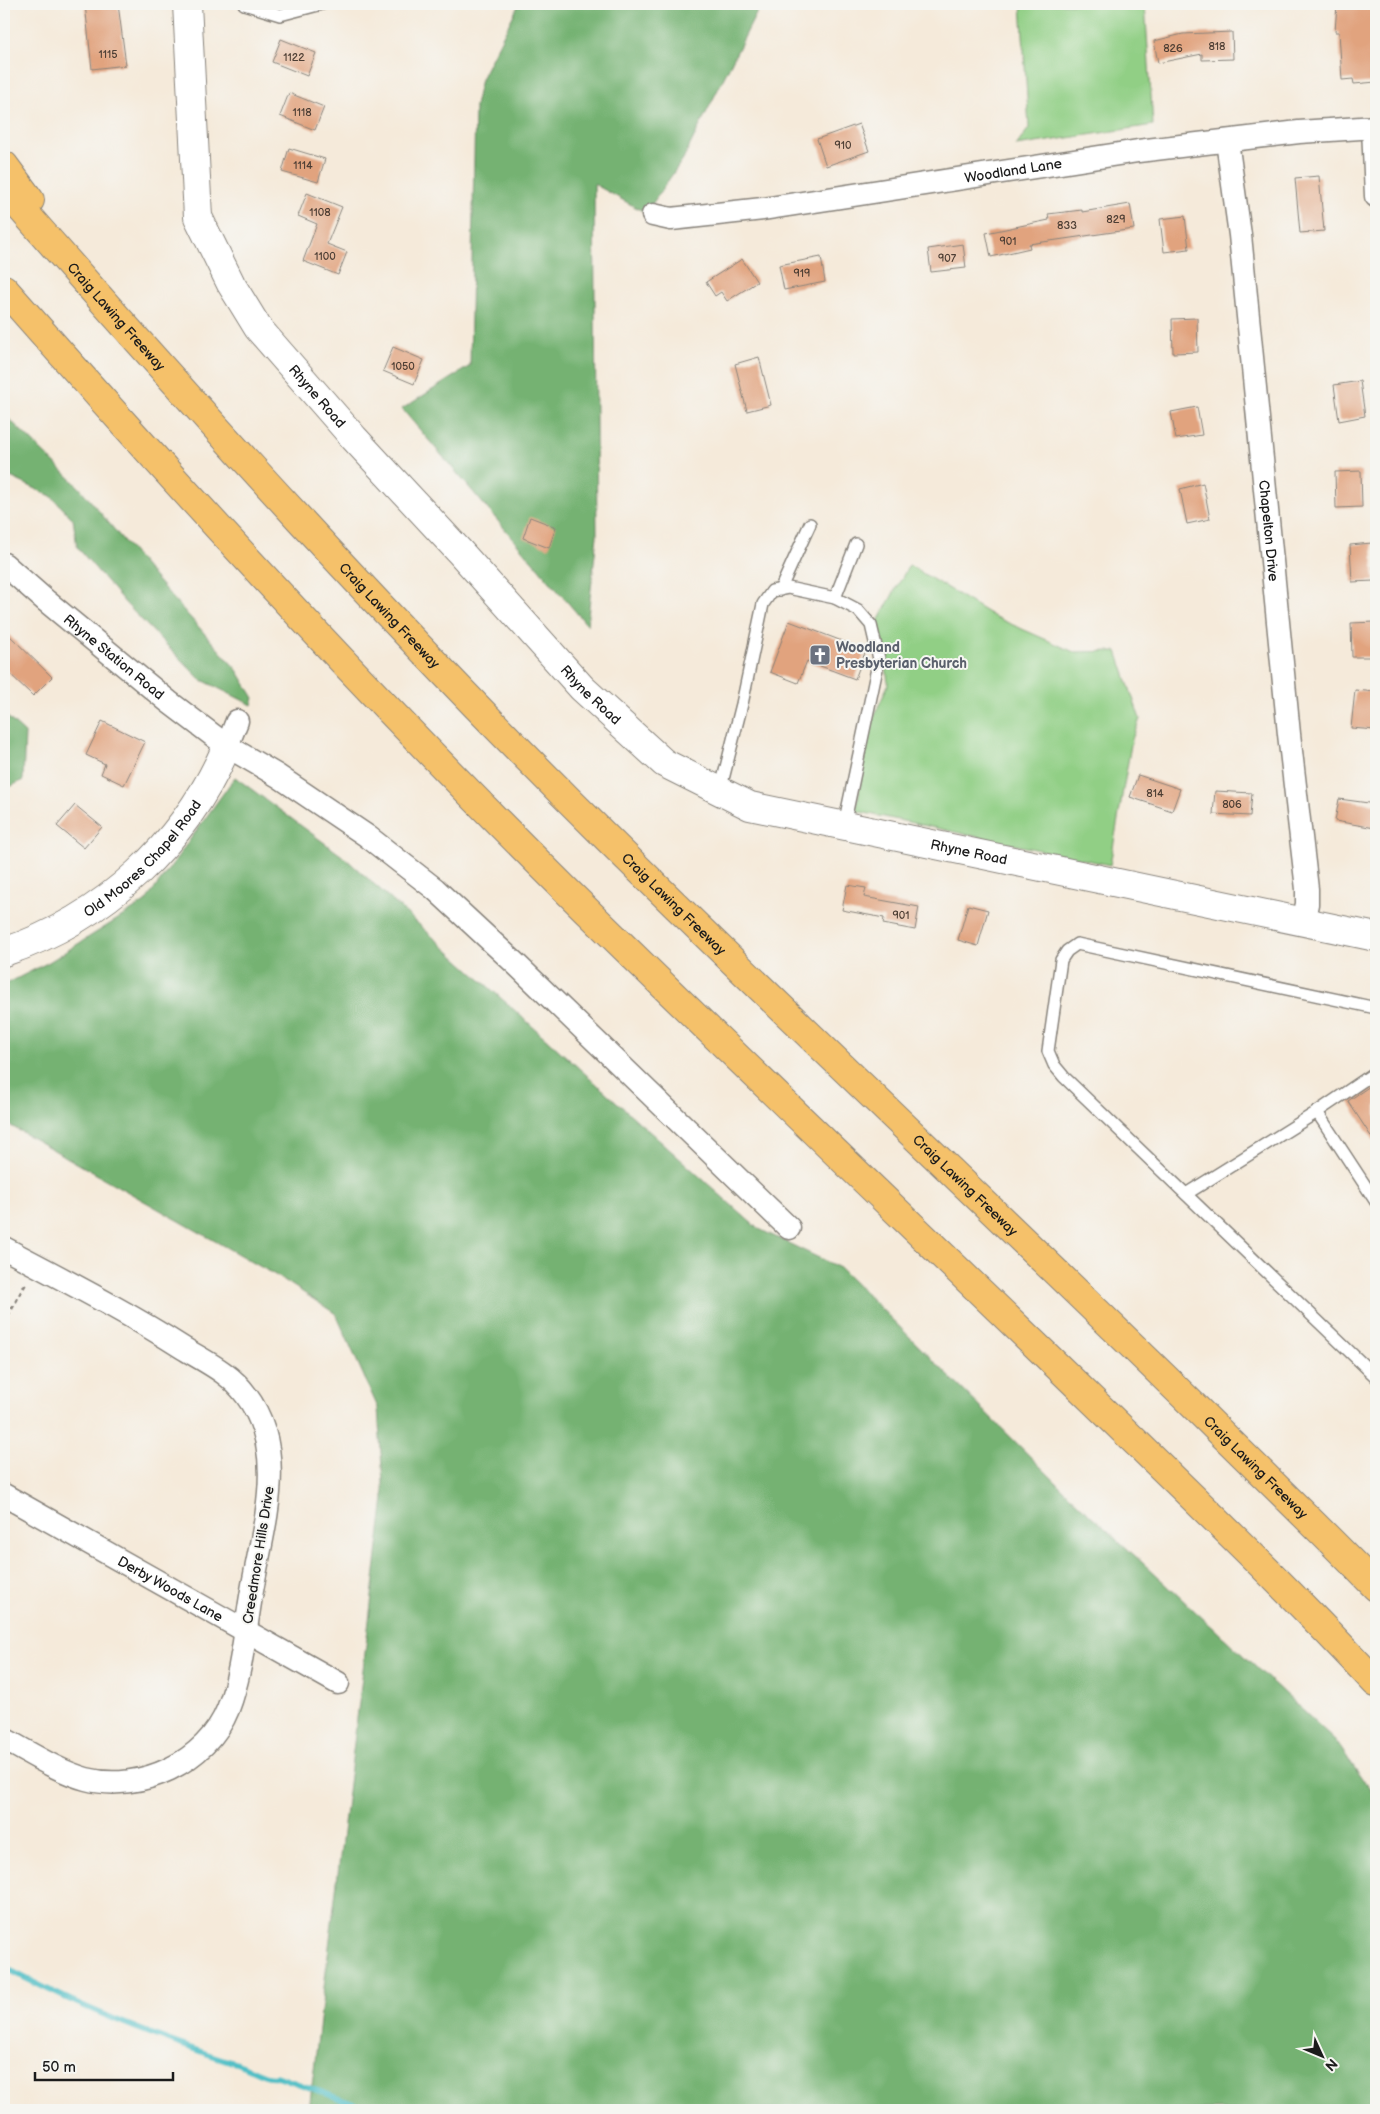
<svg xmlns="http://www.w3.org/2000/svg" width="1380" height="2114" viewBox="0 0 1380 2114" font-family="'Balsamiq Sans',sans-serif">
<rect width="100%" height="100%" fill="#f6f6f2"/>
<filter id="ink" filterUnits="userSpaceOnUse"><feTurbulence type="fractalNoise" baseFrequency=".02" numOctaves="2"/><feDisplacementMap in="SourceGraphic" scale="10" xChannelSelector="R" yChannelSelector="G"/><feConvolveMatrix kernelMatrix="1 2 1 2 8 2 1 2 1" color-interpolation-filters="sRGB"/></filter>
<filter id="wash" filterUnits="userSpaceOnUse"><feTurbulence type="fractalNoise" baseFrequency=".0096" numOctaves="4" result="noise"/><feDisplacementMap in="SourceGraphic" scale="20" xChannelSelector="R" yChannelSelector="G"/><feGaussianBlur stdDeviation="1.12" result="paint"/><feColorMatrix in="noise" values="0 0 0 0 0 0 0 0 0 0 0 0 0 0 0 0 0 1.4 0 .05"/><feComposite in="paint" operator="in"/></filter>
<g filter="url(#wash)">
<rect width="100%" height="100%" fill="#f5eada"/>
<g fill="#91cf85" stroke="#567650">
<path d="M1021,4h124l8,121 -137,21 13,-18z"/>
<path d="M909,565l86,52 79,35 43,-1 23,68 -8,20 -22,126 -254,-54 13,-83 19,-43 -3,-33 -7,-31z"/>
</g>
<g fill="#74b272" stroke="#486747">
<path d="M519,4h242l-78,155 -37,54 -52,-29 3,352 -10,89 -185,-216 68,-43 5,-260 6,-27z"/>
<path d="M4,414l75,73 68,82 90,101 17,28 -2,7 -52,-26 -74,-75 -49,-57 -4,-28 -22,-23 -47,-22z"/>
<path d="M4,714l21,19 -2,47 -19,10z"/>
<path d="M235,777l110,81 412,370 83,40 229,227 266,245 41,58v305l-63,7h-1004l75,-612 -6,-90 -42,-94 -52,-34 -280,-158v-137l45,-23 96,-60z"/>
</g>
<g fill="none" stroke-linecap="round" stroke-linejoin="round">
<path stroke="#51bfc6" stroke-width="5.5" d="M4,1967c76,41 155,72 237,98 11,4 26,14 36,11l94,34"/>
</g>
<g id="blocks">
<g fill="#e1a37e">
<path d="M85,4h33l8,61 -34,4z"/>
<path d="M1337,4l39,1v77l-22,2 -1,-5 -11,1 -3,-48h-4z"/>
<path d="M1232,32l1,27 -31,1v-6l-44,9 -4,-22 29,-7z"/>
<path d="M281,39l35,14 -9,23 -35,-14z"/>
<path d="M289,93l35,14 -9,23 -35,-14z"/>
<path d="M859,124l10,27 -43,15 -9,-27z"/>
<path d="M289,148l36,11 -7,23 -36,-10z"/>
<path d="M1319,176l5,55 -24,2 -5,-55z"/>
<path d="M307,193l35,14 -15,37 20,8 -9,23 -35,-14 14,-37 -19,-8z"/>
<path d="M1130,204l4,25 -105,15 1,4 -39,9 -5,-24 63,-13 -1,-6 34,-4v2z"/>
<path d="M1185,216l4,33 -25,3 -4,-33z"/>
<path d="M963,244l3,24 -35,4 -3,-23z"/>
<path d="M821,257l4,25 -41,8 -5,-25z"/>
<path d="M742,259l15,23 -30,19 -6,-9 -6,4 -9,-14z"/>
<path d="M1197,318l1,34 -25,1 -1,-34z"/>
<path d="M393,347l31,13 -10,24 -31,-13z"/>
<path d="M759,357l12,48 -24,6 -12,-47z"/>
<path d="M1360,381l5,35 -26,5 -5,-36z"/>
<path d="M1197,407l5,28 -26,4 -5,-27z"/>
<path d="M1361,471l1,36 -26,1 -1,-36z"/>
<path d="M1203,483l7,36 -23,5 -7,-35z"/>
<path d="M530,517l26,10 -7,21 -26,-10z"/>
<path d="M1372,543l2,38 -22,1 -2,-37z"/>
<path d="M789,621l77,29 -11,29 -48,-18 -9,22 -28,-11z"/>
<path d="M1376,622v35h-24l-1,-34z"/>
<path d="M4,630l48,47 -19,19 -29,-28z"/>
<path d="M1355,690l21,2v38l-25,-2z"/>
<path d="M102,721l43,21 -21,43 -23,-11 4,-10 -19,-9z"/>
<path d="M1138,775l42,14 -8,22 -42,-14z"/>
<path d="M1215,791l37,2 -2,23 -37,-2z"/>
<path d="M1339,799l37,5 -1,24 -40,-7z"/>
<path d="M75,805l27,22 -18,21 -27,-22z"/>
<path d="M847,885l19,3 -2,9 55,10 -4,23 -32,-6 1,-6 -42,-8z"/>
<path d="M968,905l20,5 -10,36 -20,-6z"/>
<path d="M1376,1082v62l-28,-43z"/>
</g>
</g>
</g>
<g filter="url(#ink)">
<use href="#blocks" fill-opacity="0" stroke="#88837b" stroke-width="1"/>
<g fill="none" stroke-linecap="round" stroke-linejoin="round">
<g stroke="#88837b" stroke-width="14">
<g id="service">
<path d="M244,4l36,11 42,-11"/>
<path d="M780,590l30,-66"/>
<path d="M835,598l21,-54"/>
<path d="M720,791l22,-87 21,-100 9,-13 16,-3 47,10 23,12 13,15 8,34 -35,166"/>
<path d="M1376,1008l-299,-64 -10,7 -6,9 -13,91 6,14 10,12 312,300"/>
<path d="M1376,1072l-59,40 59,90"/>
<path d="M1186,1194l131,-82"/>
</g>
</g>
<g stroke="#88837b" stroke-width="25">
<g id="minor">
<path d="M1373,127l3,69"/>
<path id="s1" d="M1227,141l13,94 49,499 18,155v15l-4,17"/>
<path id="s2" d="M653,215l18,4 92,-10 375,-58 161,-19 77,-5"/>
<path id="s3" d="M4,564l41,36 124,102 58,44 51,30 89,60 68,53 83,77 271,262"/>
<path d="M227,746l10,-25"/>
<path d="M4,1248c60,32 121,63 179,100 23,14 47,25 63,47 42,56 18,128 7,190 -8,42 -10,85 -25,124 -21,53 -88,84 -142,70 -29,-8 -56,-26 -82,-40"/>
<path id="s4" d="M4,1495l334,188"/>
</g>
</g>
<g stroke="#88837b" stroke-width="30">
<g id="tertiary">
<path id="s5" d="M187,4l11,213 33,67 27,44 96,110 106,114 122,136 82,75 86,43 626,131"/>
<path id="s6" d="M4,952c100,-33 182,-110 223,-206"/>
</g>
</g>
<g stroke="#88837b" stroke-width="30">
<g id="motorway">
<path d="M4,165l26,35"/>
<path id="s7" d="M4,189c195,223 393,442 603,649 194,192 393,378 588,569 60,60 122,119 181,180"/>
<path d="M4,289c182,207 368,409 564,603 170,168 344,333 515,499 99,96 199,191 293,292"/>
</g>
</g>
<path stroke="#88837b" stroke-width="3" stroke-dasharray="4 4" stroke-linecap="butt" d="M4,1323l22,-40"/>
<use href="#service" stroke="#fff" stroke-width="11"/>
<use href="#minor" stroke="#fff" stroke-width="22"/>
<use href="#tertiary" stroke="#fff" stroke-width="28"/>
<use href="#motorway" stroke="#f5c16b" stroke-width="28"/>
</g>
</g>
<defs>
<g id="church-square" transform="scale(1.125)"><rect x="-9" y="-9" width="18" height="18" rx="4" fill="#6b7280" stroke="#f6f6f2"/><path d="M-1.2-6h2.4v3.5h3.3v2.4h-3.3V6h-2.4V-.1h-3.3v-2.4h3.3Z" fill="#fff"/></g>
</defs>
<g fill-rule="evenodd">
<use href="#church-square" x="820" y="655"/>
</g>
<g text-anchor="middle" stroke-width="4" stroke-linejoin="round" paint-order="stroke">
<g font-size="11" fill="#4d3e34">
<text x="1217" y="50">818</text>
<text x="1173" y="52">826</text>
<text x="108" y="58">1115</text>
<text x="294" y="61">1122</text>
<text x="302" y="116">1118</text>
<text x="843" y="149">910</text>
<text x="303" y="169">1114</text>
<text x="320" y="216">1108</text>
<text x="1116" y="223">829</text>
<text x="1067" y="229">833</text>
<text x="1008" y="245">901</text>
<text x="325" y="260">1100</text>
<text x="947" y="262">907</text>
<text x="802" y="277">919</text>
<text x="403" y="370">1050</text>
<text x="1155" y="797">814</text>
<text x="1232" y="808">806</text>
<text x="901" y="919">901</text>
</g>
<g font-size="14" fill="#1c1c1c" stroke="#f6f6f2">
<text dy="5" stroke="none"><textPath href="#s2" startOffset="364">Woodland Lane</textPath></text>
<text dy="5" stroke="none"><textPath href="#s7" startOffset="170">Craig Lawing Freeway</textPath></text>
<text dy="5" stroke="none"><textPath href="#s5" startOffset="430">Rhyne Road</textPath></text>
<text dy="5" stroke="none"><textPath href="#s1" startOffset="392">Chapelton Drive</textPath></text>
<text dy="5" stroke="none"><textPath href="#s7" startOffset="575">Craig Lawing Freeway</textPath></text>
<text dy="5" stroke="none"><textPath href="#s3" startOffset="144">Rhyne Station Road</textPath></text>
<text dy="5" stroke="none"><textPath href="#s5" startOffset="835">Rhyne Road</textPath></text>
<text dy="5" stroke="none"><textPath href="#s5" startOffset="1255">Rhyne Road</textPath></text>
<text dy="5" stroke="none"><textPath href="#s6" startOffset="170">Old Moores Chapel Road</textPath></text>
<text dy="5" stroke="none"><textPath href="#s7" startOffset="980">Craig Lawing Freeway</textPath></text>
<text dy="5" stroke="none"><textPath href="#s7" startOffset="1385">Craig Lawing Freeway</textPath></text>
<text dy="5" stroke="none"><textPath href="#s7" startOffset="1790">Craig Lawing Freeway</textPath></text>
<text transform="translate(258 1555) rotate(-81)" y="5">Creedmore Hills Drive</text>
<text dy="5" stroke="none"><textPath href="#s4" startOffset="191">Derby Woods Lane</textPath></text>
</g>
<g font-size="14" font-weight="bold" fill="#5b616d" stroke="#f6f6f2" text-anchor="start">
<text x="836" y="652">Woodland<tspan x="836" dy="16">Presbyterian Church</tspan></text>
</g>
</g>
<rect width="1380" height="2114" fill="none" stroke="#f6f6f2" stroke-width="20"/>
<g transform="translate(1322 2056) rotate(134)" stroke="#f6f6f2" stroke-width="4" paint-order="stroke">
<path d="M0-4L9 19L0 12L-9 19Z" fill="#1c1c1c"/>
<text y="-8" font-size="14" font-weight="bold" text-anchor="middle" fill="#1c1c1c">N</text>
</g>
<path d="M35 2072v8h138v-8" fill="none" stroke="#1c1c1c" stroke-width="2.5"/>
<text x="42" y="2072" font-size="15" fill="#1c1c1c" stroke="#f6f6f2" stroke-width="4" paint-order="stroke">50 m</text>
</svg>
